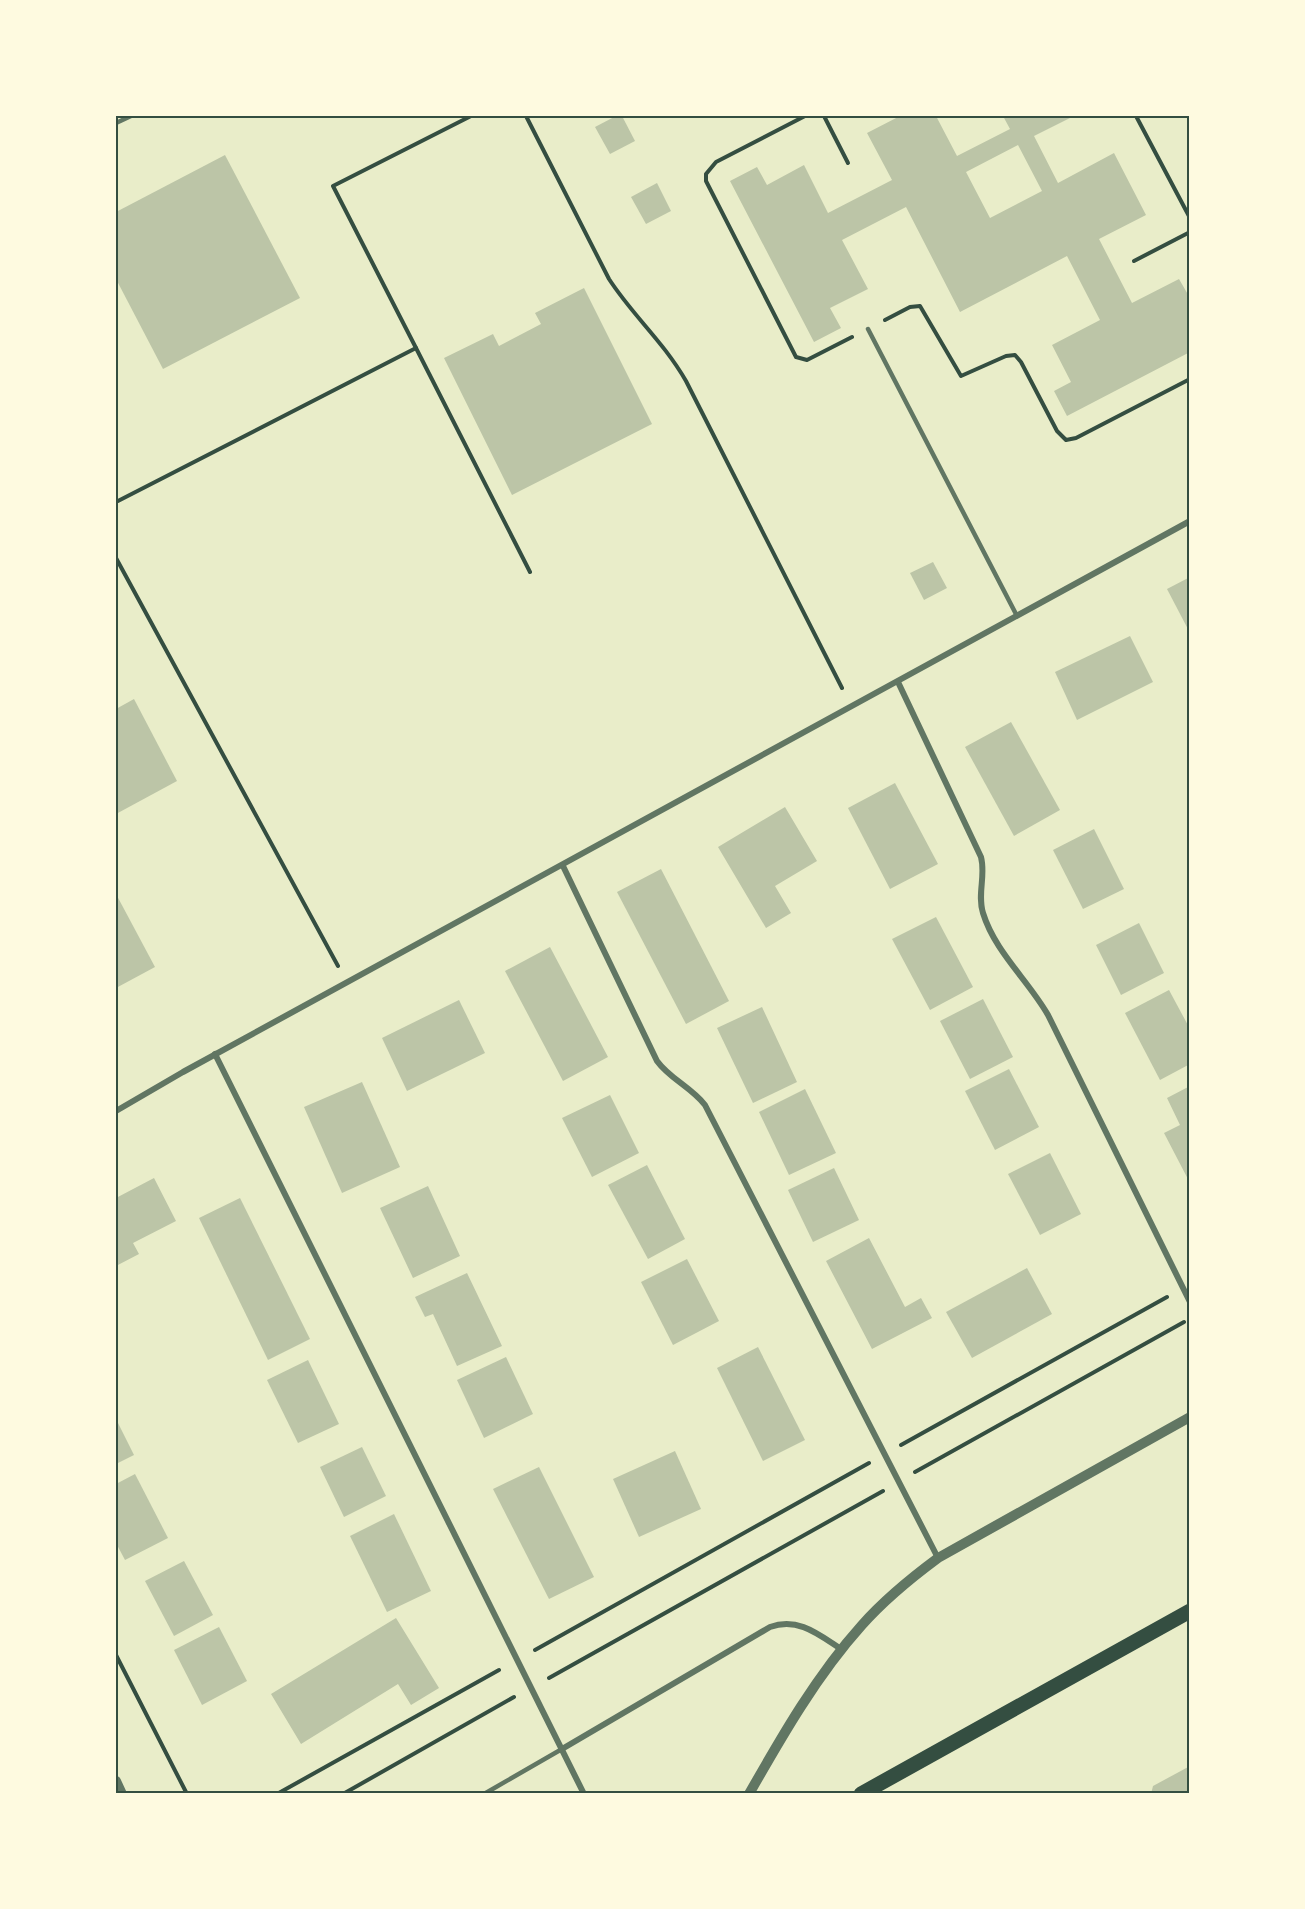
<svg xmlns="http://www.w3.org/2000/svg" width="1305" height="1909" viewBox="0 0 1305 1909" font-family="Rubik,sans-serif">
<rect width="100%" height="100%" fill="#e9edc9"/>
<g fill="#bcc5a7" fill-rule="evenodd">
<path d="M616,116h6l13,25 -25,13 -15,-27z"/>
<path d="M900,116h36l21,40 53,-27 -7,-13h71l-40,20 24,47 56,-30 32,62 -47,24 33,64 47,-24 11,19v54l-123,64 -13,-25 17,-9 -19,-37 48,-25 -33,-64 -107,56 -54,-105 -64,33 26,49 -38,19 11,20 -27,14 -84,-161 27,-14 10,18 37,-20 24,48 64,-33 -25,-47zM1018,145l24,46 -52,27 -24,-46z"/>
<path d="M225,155l75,143 -137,71 -47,-90v-67z"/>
<path d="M657,183l14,28 -25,13 -15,-27z"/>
<path d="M584,288l68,136 -140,71 -68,-137 49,-24 6,12 42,-22 -6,-11z"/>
<path d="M933,562l14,26 -23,12 -14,-27z"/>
<path d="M1190,577v56l-23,-44z"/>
<path d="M1130,636l23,46 -76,38 -22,-48z"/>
<path d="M134,699l43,82 -61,33v-105z"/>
<path d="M1011,722l49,88 -46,26 -49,-89z"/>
<path d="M895,783l43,81 -48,25 -42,-81z"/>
<path d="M785,807l32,54 -42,25 16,27 -25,15 -48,-81z"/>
<path d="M1094,829l30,60 -41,20 -30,-59z"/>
<path d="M661,869l68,132 -43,23 -69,-132z"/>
<path d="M116,894l39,73 -39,21z"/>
<path d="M936,917l37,70 -43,23 -38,-71z"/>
<path d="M1139,923l25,50 -43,22 -25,-50z"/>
<path d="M550,947l58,110 -45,24 -58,-110z"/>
<path d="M1169,990l21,39v35l-30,16 -35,-67z"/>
<path d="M983,999l30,58 -43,22 -30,-58z"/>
<path d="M459,1000l26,53 -78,38 -25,-53z"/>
<path d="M762,1007l35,75 -44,21 -36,-75z"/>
<path d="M1009,1069l30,58 -44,23 -30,-59z"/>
<path d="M362,1082l38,85 -58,26 -38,-86z"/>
<path d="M1190,1086v97l-26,-50 16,-8 -13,-27z"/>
<path d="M805,1089l31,64 -47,22 -30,-63z"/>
<path d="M610,1095l29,58 -47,24 -30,-59z"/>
<path d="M1050,1153l31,61 -41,21 -32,-61z"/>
<path d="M647,1165l38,74 -37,20 -40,-74z"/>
<path d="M834,1168l25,52 -46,22 -25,-52z"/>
<path d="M154,1178l22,43 -43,22 6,11 -23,12v-68z"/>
<path d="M428,1186l32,70 -47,22 -33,-70z"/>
<path d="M240,1198l70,141 -42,21 -69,-142z"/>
<path d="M869,1238l36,69 16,-9 11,20 -60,31 -46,-88z"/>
<path d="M687,1259l32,62 -46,24 -32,-63z"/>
<path d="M1027,1268l25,46 -80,44 -26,-46z"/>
<path d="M467,1273l35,73 -45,20 -24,-52 -8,3 -10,-20z"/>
<path d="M758,1347l47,93 -42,21 -46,-93z"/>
<path d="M506,1357l27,57 -49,24 -27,-58z"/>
<path d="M308,1360l31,64 -41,19 -31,-63z"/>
<path d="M116,1419l18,36 -18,9z"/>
<path d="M362,1447l24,49 -42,21 -24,-50z"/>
<path d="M675,1451l26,58 -62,28 -26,-58z"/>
<path d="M539,1467l55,110 -45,22 -56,-110z"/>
<path d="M135,1474l33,64 -43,22 -9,-17v-59z"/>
<path d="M394,1514l37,77 -44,21 -37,-76z"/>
<path d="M184,1561l29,54 -39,21 -29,-55z"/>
<path d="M396,1618l43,70 -28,17 -13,-21 -97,60 -30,-50z"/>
<path d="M219,1627l28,54 -45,24 -28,-55z"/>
<path d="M1190,1766v28h-39l2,-8z"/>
</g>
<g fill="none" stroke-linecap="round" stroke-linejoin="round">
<g stroke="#344e41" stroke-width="4">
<path d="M526,116l83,163c24,37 54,62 77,102l156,307"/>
<path d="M805,116l-89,46 -10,12v7l90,176 11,3 45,-23"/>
<path d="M824,116l24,47"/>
<path d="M1136,116l54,102"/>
<path d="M1134,261l56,-29"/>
<path d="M885,320l25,-13 10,-1 41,70 45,-20 9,-1 6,7 36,69 9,9 10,-2 114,-59"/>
<path d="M416,348l114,224"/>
<path d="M116,502l300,-154 -83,-162 138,-70"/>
<path d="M116,558l222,408"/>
<path d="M901,1445l266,-148"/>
<path d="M915,1472l269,-150"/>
<path d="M535,1650l334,-187"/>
<path d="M116,1655l71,139"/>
<path d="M549,1678l334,-187"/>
<path d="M277,1794l222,-124"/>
<path d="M343,1794l171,-97"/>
</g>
<g stroke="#617663" stroke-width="4.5">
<path d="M116,123l15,-7"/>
<path d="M868,329l149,287"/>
<path d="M484,1794l78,-45"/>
</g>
<g stroke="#617663" stroke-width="6">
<path d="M898,682l83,175c5,19 -4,37 2,56 12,39 45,67 65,102l142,287"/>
<path d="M563,866l94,195c13,18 34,26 48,44l233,453"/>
<path d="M215,1054l369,740"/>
<path d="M116,1111l67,-39 1007,-551"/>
<path d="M562,1749l208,-122c28,-10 48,7 71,22"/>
</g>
<g stroke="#617663" stroke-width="10">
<path d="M116,1781l6,13"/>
<path d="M749,1794c33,-58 68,-119 113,-169 23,-26 49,-47 76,-67l252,-141"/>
</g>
<path stroke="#344e41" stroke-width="15" d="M861,1794l329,-183"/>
</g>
<rect width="1305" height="1909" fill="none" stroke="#fefae0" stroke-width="234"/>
<rect x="117" y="117" width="1071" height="1675" fill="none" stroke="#344e41" stroke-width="2"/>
</svg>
